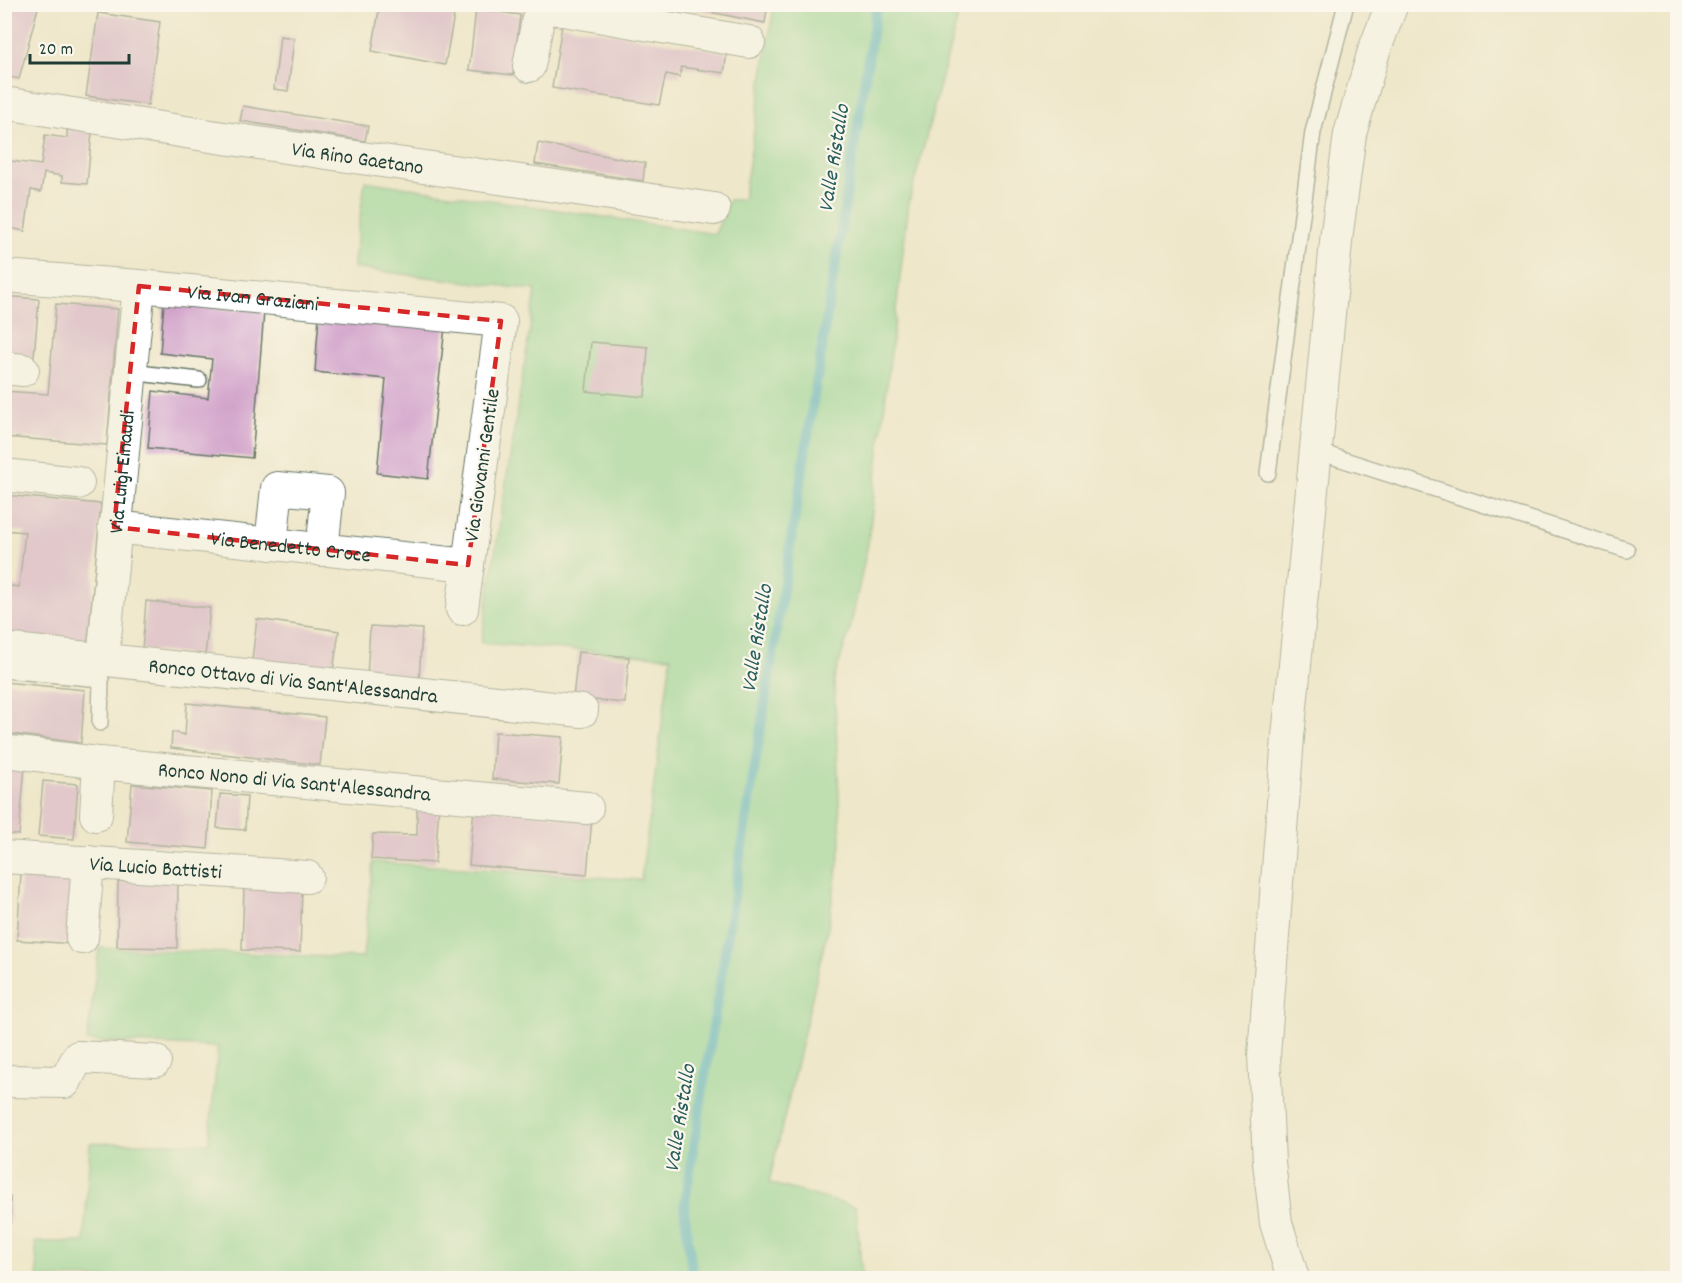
<svg xmlns="http://www.w3.org/2000/svg" width="1682" height="1283" viewBox="0 0 1682 1283" font-family="Dekko,sans-serif">
<rect width="100%" height="100%" fill="#fbf7ec"/>
<filter id="ink" filterUnits="userSpaceOnUse"><feTurbulence type="fractalNoise" baseFrequency=".0167" numOctaves="2"/><feDisplacementMap in="SourceGraphic" scale="12" xChannelSelector="R" yChannelSelector="G"/><feConvolveMatrix kernelMatrix="1 2 1 2 8 2 1 2 1" color-interpolation-filters="sRGB"/></filter>
<filter id="wash" filterUnits="userSpaceOnUse"><feTurbulence type="fractalNoise" baseFrequency=".008" numOctaves="4" result="noise"/><feDisplacementMap in="SourceGraphic" scale="24" xChannelSelector="R" yChannelSelector="G"/><feGaussianBlur stdDeviation="1.35" result="paint"/><feColorMatrix in="noise" values="0 0 0 0 0 0 0 0 0 0 0 0 0 0 0 0 0 1.4 0 .05"/><feComposite in="paint" operator="in"/></filter>
<g filter="url(#wash)">
<rect width="100%" height="100%" fill="#efe7cb"/>
<path fill="#87d492" stroke="#538863" stroke-width="1.5" d="M774,5h187l-52,197 -41,342 -18,85 -16,50 7,165 -13,84 -59,255 87,24 6,71h-824l-3,-36h49l6,-99h119l9,-96 -131,-6 12,-93 264,10 10,-96 268,18 30,-223 -190,-14 55,-353 -183,-22 12,-87 350,53 14,-34h14z"/>
<g fill="none" stroke-linecap="round" stroke-linejoin="round">
<path stroke="#3eabbe" stroke-width="10" d="M693,1278l-9,-70 193,-1204"/>
</g>
<g id="blocks">
<g fill="#d2a3cb">
<path d="M4,4h35l-20,75 -15,-3z"/>
<path d="M380,4h76l-11,61 -73,-14z"/>
<path d="M670,4h98l-3,19z"/>
<path d="M476,9l44,6 -7,60 -44,-5z"/>
<path d="M98,13l62,9 -12,83 -62,-9z"/>
<path d="M562,25l165,27 -3,21 -43,-6 -1,10 -14,-3 -7,31 -107,-17z"/>
<path d="M280,36l14,2 -6,53 -14,-2z"/>
<path d="M243,106l125,20 -3,15 -125,-20z"/>
<path d="M67,130l25,2 -5,52 -25,-2v-6l-18,-3 -3,19 -10,-2 -6,41 -21,-4v-67l37,5 4,-30 22,3z"/>
<path d="M538,143l107,20 -2,18 -108,-17z"/>
<path d="M4,296l35,3 -5,57 -30,-2z"/>
<path d="M164,303l100,9 -12,146 -104,-10 5,-57 55,7 4,-39 -52,-6z"/>
<path d="M56,304l62,5 -11,136 -103,-8v-46l44,3z"/>
<path d="M319,316l126,11 -17,152 -51,-6 9,-94 -71,-7z"/>
<path d="M591,342l57,5 -3,50 -59,-6z"/>
<path d="M4,495l97,9 -13,137 -9,7 -75,-8v-55l15,2 6,-55 -21,-2z"/>
<path d="M146,601l64,7 -5,48 -63,-6z"/>
<path d="M257,619l82,12 -6,40 -81,-11z"/>
<path d="M370,626l52,3 -3,54 -52,-4z"/>
<path d="M578,652l51,5 -4,46 -52,-5z"/>
<path d="M4,682l81,8 -4,53 -77,-10z"/>
<path d="M187,703l138,14 -5,48 -149,-17 1,-16 13,3z"/>
<path d="M495,732l68,5 -4,47 -67,-5z"/>
<path d="M4,764l21,2 -6,69 -15,-1z"/>
<path d="M43,781l35,3 -4,55 -36,-3z"/>
<path d="M132,784l80,7 -4,58 -81,-7z"/>
<path d="M220,794l27,2 -2,34 -28,-2z"/>
<path d="M417,803l22,1 -4,59 -64,-4 2,-25 44,1z"/>
<path d="M474,808l118,10 -5,57 -118,-10z"/>
<path d="M21,874l58,3 -4,67 -58,-4z"/>
<path d="M118,881l60,1 -1,66 -60,-1z"/>
<path d="M244,887l58,2 -2,63 -58,-2z"/>
<path d="M4,1197h6l1,26h-7z"/>
</g>
</g>
</g>
<g filter="url(#ink)">
<use href="#blocks" fill-opacity="0" stroke="#687869" stroke-width="1.5"/>
<g fill="none" stroke-linecap="round" stroke-linejoin="round">
<g stroke="#687869" stroke-width="18">
<g id="lane">
<path d="M130,372l69,8"/>
<path d="M1316,451l311,99"/>
<path d="M1268,473l45,-341 33,-128"/>
<path d="M4,670l97,9 -1,44"/>
</g>
</g>
<g stroke="#687869" stroke-width="34">
<g id="street">
<path d="M540,6l209,36"/>
<path d="M529,66l12,-62"/>
<path id="s1" d="M4,103l213,34 497,72"/>
<path id="s2" d="M4,276l135,10 362,35 -39,288"/>
<path d="M4,368l19,2"/>
<path d="M4,475l74,8"/>
<path id="s3" d="M114,527l354,38"/>
<path d="M271,544l6,-56 51,5 -6,57"/>
<path id="s4" d="M4,649l578,62"/>
<path id="s5" d="M103,659l36,-373"/>
<path id="s6" d="M4,751l95,12 488,45"/>
<path d="M96,815l3,-52"/>
<path id="s7" d="M4,857l303,20"/>
<path d="M82,938l6,-76"/>
<path d="M4,1081l61,1 13,-25 77,4"/>
<path d="M1293,1278l-17,-55 -7,-61 -5,-107 24,-318 49,-505 13,-98 24,-83 18,-47"/>
</g>
</g>
<use href="#lane" stroke="#fff" stroke-width="15"/>
<use href="#street" stroke="#fff" stroke-width="32"/>
</g>
</g>
<path d="M0 0H1682V1283H0ZM139,286l362,35 -33,244 -354,-38z" fill="#efe7cb" fill-opacity=".55" fill-rule="evenodd"/>
<path fill="none" stroke="#d62828" stroke-width="4.5" stroke-dasharray="12 8" stroke-linejoin="round" d="M139,286l362,35 -33,244 -354,-38z"/>
<g text-anchor="middle" stroke-width="4.5" stroke-linejoin="round" paint-order="stroke">
<g font-size="21" fill="#1f3d34" stroke="#fbf7ec">
<text dy="7" stroke="none"><textPath href="#s1" startOffset="358">Via Rino Gaetano</textPath></text>
<text dy="7" stroke="none"><textPath href="#s2" startOffset="250">Via Ivan Graziani</textPath></text>
<text transform="translate(481 465) rotate(-82)" y="7">Via Giovanni Gentile</text>
<text dy="7" stroke="none"><textPath href="#s5" startOffset="188">Via Luigi Einaudi</textPath></text>
<text dy="7" stroke="none"><textPath href="#s3" startOffset="178">Via Benedetto Croce</textPath></text>
<text dy="7" stroke="none"><textPath href="#s4" startOffset="291">Ronco Ottavo di Via Sant'Alessandra</textPath></text>
<text dy="7" stroke="none"><textPath href="#s6" startOffset="292">Ronco Nono di Via Sant'Alessandra</textPath></text>
<text dy="7" stroke="none"><textPath href="#s7" startOffset="152">Via Lucio Battisti</textPath></text>
</g>
<g font-size="22" font-style="italic" fill="#285e5d" stroke="#fbf7ec">
<text transform="translate(832 158) rotate(-81)" y="8">Valle Ristallo</text>
<text transform="translate(755 638) rotate(-81)" y="8">Valle Ristallo</text>
<text transform="translate(678 1118) rotate(-81)" y="8">Valle Ristallo</text>
</g>
</g>
<rect width="1682" height="1283" fill="none" stroke="#fbf7ec" stroke-width="24"/>
<path d="M30 54v9h99v-9" fill="none" stroke="#1f3d34" stroke-width="3"/>
<text x="39" y="54" font-size="18" fill="#1f3d34" stroke="#fbf7ec" stroke-width="4.5" paint-order="stroke">20 m</text>
</svg>
